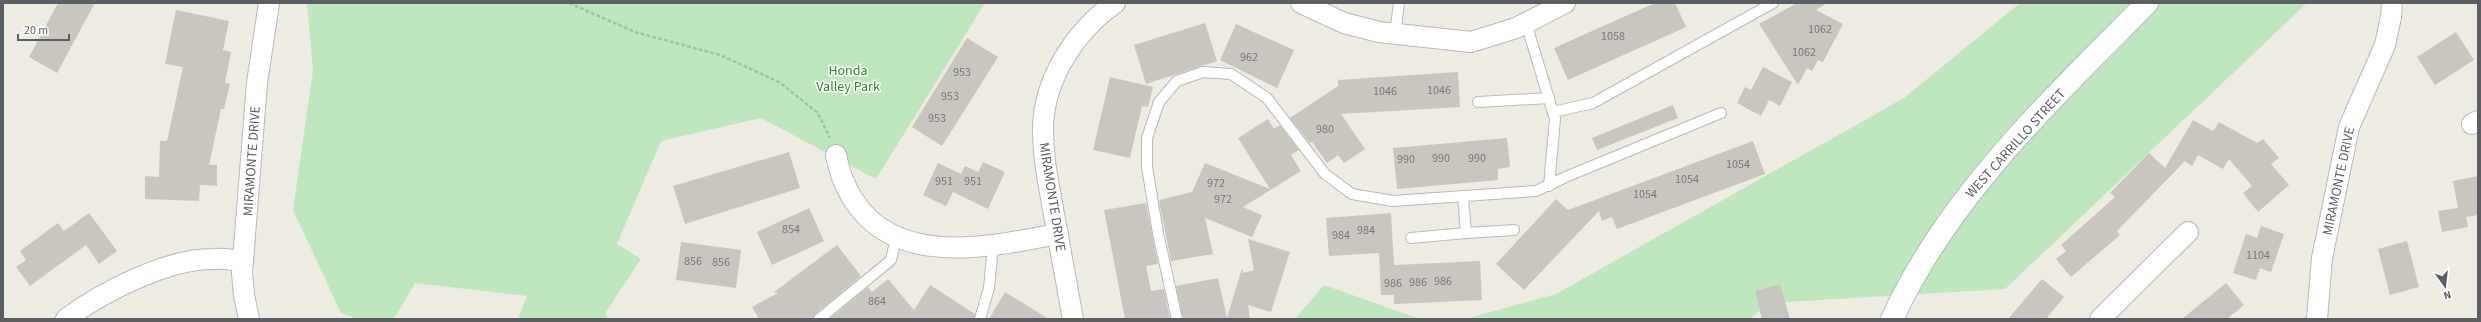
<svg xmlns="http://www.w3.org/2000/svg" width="2481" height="322" viewBox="0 0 2481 322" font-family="'Source Sans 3',sans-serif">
<rect width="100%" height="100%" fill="#eeebe2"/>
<g fill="#bfe7bd">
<path d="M307,3h678l-109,176 -115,-61 -100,23 -44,103 24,15 -35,53 1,7h-89l9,-23 -112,-13 -21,36h-36l-17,-6 -48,-103 20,-140z"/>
<path d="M2020,3h287l-302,286 -235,14 -21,16h-284l91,-25 348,-196z"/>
<path d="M1324,285l96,34h-125z"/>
</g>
<g fill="#c9c6bf">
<path d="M58,3h37l-38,70 -28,-16z"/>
<path d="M1655,3h20l11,24 -118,53 -14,-32z"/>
<path d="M1797,3h30l-11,7 27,14 -20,38 -5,-2 -6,11 -5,-3 -9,17 -39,-61z"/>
<path d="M176,10l53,11 -6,29 8,2 -6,31 5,1 -6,25h-3l-12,56h8v21l-17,-1 -1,16 -54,-2v-23l14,1 1,-36h7l16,-74 -18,-3z"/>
<path d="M1205,23l12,38 -71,23 -12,-39z"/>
<path d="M1236,24l58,26 -17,38 -57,-28z"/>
<path d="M2456,32l18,28 -39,25 -18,-28z"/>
<path d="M967,38l31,19 -56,89 -30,-19z"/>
<path d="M1763,67l29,15 -12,24 -11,-6 -8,16 -24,-13 8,-16 6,3z"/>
<path d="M1458,72l2,35 -119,7 24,35 -21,14 -6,-8 -11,8 -15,-21 -2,1 -20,-25 48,-32v-6z"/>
<path d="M1110,77l43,10 -5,20 -6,-1 -12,52 -37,-8z"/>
<path d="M1673,105l5,13 -81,32 -5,-12z"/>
<path d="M1268,119l6,10 6,-4 19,25 -8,5 10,16 -58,36 19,8 -10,22 -47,-19 8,36 -42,7 -12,-61 33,-8 13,-29 65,26 -32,-51z"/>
<path d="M2193,120l20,11 6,-9 38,21 6,-4 16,19 -8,6 18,21 -31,27 -15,-19 9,-7 -23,-27 -6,10 -25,-14 -6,11 -7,-5 -68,70 3,4 -49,42 -15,-18 10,-8 -5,-6 54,-48 -5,-4 39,-40 16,15z"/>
<path d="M1507,138l3,29 -12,2v11l-101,9 -4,-41z"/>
<path d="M1753,141l12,33 -148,55 -5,-12 -10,4 -3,-10 -75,79 -28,-26 60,-65 12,11z"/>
<path d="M789,152l11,36 -115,36 -12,-38z"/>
<path d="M983,162l22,10 -17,37 -35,-17 -7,14 -23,-11 15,-32 23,11 4,-8 13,6z"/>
<path d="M2478,176v39l-12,2 2,10 -26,5 -4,-21 20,-3 -5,-27z"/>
<path d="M1146,203l12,61 -12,2 5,25 13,-2 6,30h-45l-21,-109z"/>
<path d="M809,208l15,33 -52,24 -15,-33z"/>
<path d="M89,213l28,38 -18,13 -13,-19 -56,41 -14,-19 10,-7 -6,-9 38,-28 6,8z"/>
<path d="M1391,213l3,52 86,-4 2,39 -88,4v-9h-13l-2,-42 -50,3 -3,-38z"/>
<path d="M2261,226l23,8 -13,38 -11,-4 -4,12 -23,-7 13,-39 11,4z"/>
<path d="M1248,239l42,13 -19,60 -23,-7 2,14h-67l-7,-33 42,-8 9,40 15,-50 1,5 11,-3z"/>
<path d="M2407,241l12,46 -29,8 -12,-46z"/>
<path d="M681,242l60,8 -5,38 -60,-8z"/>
<path d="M837,245l24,31 -46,38 -2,5h-54l-7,-12 26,-14 -4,-1z"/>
<path d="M888,279l26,31 16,-25 45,29 -1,5h-145l39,-32 4,5z"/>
<path d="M2042,279l22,18 -18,22h-38z"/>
<path d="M2226,283l18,22 -17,14h-45z"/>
<path d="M1780,284l10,35h-28l-7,-28z"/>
<path d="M1005,292l44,27h-60z"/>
</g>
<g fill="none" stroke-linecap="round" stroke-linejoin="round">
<g stroke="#b5b9bd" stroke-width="12">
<g id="lane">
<path d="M1526,23l29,96 -6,67"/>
<path d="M1395,34l4,-31"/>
<path d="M1478,102l71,-4"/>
<path d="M1553,112l40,-9 180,-100"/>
<path d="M1466,233l48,-3"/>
<path d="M1411,238l55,-5 -3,-37"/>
<path d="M819,319l72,-59 5,-23"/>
<path d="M980,319l9,-31 4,-41"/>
<path d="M1177,319l-19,-86 -11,-66v-29l12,-36 18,-21 26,-9 28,2 36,24 58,76 27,20 41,7 143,-10 32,-15 153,-63"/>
</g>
</g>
<g stroke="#b5b9bd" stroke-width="22">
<g id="street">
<path d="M1301,3l43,20 35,9 92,10 45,-14 49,-25"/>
<path d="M2472,124l6,-3"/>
<path d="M836,155c2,9 4,19 8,27 38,89 139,66 214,52"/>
<path d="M66,319c36,-27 101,-60 146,-60 11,-1 21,1 31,2"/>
<path d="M249,319l-5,-24 -2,-22 15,-190 12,-80"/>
<path d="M1073,319c-6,-33 -12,-66 -18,-99 -5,-29 -12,-59 -12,-90 0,-50 32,-99 72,-127"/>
<path d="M2100,319l88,-87"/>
<path d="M2317,319l5,-61 27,-131 36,-82 6,-28 1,-14"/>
</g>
</g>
<g stroke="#b6bac0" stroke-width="24">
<path id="secondary" d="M1892,319c57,-124 160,-220 255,-316"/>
</g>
<path stroke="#96c9a3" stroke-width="2.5" stroke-dasharray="4 2" stroke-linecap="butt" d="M569,3l66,29 85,23 59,27 39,31 12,25"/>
<use href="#lane" stroke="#fff" stroke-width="10"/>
<use href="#street" stroke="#fff" stroke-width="20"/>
<use href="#secondary" stroke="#fff" stroke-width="22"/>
</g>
<g text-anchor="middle" stroke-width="3" stroke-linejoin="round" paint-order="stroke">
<g font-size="12" fill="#76797b">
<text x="1820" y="33">1062</text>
<text x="1613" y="40">1058</text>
<text x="1804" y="56">1062</text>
<text x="1249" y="61">962</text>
<text x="962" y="76">953</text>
<text x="1439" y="94">1046</text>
<text x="1385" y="95">1046</text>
<text x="950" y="100">953</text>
<text x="937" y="122">953</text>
<text x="1325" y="133">980</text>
<text x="1441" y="162">990</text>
<text x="1477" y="162">990</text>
<text x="1406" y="163">990</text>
<text x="1738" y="168">1054</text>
<text x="1687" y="183">1054</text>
<text x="944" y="185">951</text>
<text x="973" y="185">951</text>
<text x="1216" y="187">972</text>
<text x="1645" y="198">1054</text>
<text x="1223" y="203">972</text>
<text x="791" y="233">854</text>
<text x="1366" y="234">984</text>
<text x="1341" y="239">984</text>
<text x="2258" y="259">1104</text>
<text x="693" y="265">856</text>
<text x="721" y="266">856</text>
<text x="1443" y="285">986</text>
<text x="1418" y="286">986</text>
<text x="1393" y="287">986</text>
<text x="877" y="305">864</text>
</g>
<g font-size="14" fill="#308631" stroke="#fff">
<text x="848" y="75">Honda<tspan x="848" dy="16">Valley Park</tspan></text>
</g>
<g font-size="14" fill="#5b5f64" stroke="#fff">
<text transform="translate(2015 143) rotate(-48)" y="5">WEST CARRILLO STREET</text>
<text transform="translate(251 161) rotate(-86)" y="5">MIRAMONTE DRIVE</text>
<text transform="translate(2338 181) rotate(-78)" y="5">MIRAMONTE DRIVE</text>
<text transform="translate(1053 197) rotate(81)" y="5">MIRAMONTE DRIVE</text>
</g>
</g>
<rect width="2481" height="322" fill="none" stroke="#5b5f64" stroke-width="8"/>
<g transform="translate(2445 286) rotate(165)" stroke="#ffffff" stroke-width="3" paint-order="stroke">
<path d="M0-3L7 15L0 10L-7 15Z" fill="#5b5f64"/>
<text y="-6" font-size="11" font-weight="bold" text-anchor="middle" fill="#5b5f64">N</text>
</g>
<path d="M18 34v6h51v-6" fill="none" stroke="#5b5f64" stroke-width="2"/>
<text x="24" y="34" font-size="12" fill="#5b5f64" stroke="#ffffff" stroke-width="3" paint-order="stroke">20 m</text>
</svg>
